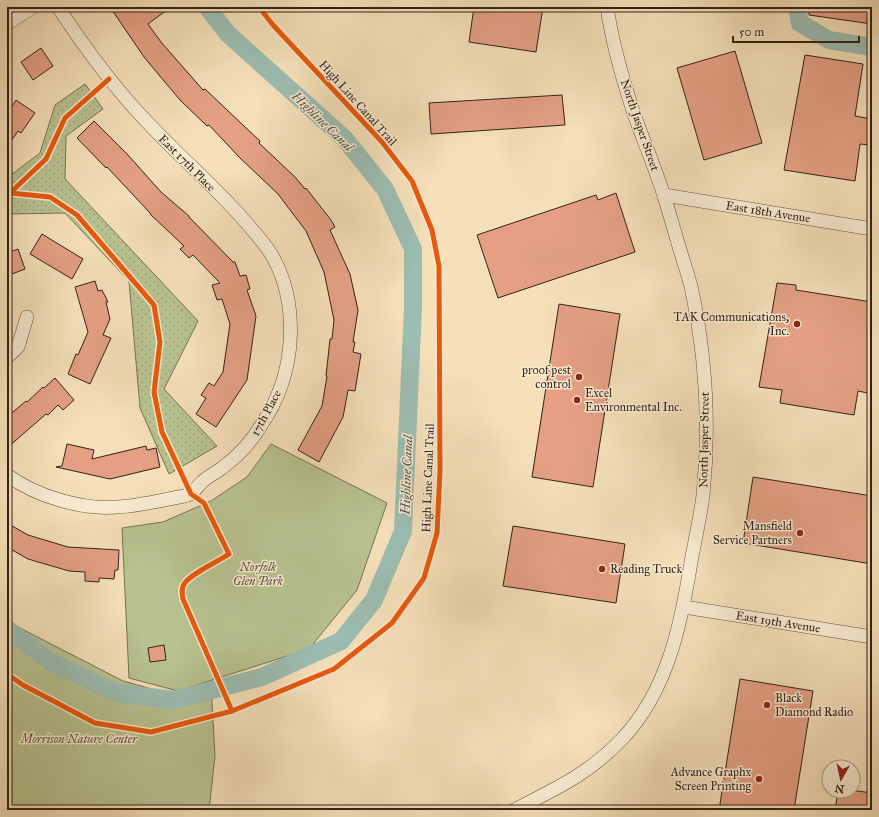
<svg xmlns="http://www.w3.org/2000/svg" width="879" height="817" viewBox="0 0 879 817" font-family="'IM FELL Great Primer',serif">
<defs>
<pattern id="grass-dots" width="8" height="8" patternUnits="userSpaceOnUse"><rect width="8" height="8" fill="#b8c391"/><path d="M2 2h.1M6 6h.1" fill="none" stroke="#9fa77c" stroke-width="1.8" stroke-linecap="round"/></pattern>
</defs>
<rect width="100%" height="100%" fill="#f5e0b9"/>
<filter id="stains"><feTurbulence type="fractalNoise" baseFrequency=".005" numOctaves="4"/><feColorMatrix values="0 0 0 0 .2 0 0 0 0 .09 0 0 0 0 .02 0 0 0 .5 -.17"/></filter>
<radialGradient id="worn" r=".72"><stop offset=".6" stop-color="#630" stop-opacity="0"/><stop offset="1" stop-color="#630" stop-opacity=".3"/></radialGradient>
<path fill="url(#grass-dots)" stroke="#767254" d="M85,84l18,25 -37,27 -1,43 133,142 -34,68 53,57 -48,28 -29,-66 -11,-127 -64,-68 -58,1v-36l33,-25 15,-48z"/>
<g fill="#b8c391" stroke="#767254">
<path d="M271,444l116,59 -30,87 -48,59 -131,42 -49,-13 -7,-150 41,-6 48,-21 36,-24z"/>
<path d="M7,618l11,9 105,54 54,15 34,-11 4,71 -6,54h-202z"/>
</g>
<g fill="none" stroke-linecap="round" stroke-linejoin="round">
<g stroke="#9cbdb2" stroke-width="18">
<path d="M797,7l3,16 29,17 43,7"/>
<path d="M7,629l44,33 65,31 58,7 88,-23 79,-36 33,-41 29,-69 10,-224v-58l-28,-60 -41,-51 -116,-104 -21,-27"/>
</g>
</g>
<g fill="#e5a084" stroke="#332118">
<path d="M110,7h61l-23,17 13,18 42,48 2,-1 40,38 15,14 -1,2 37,35 9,11 1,-1 25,32 4,7 -5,3 20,44 8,36 -5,32h2l-2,10 8,2 -6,37 -7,-1 -5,27 -24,45 -21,-12 24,-44 5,-30h-1l4,-37h2l2,-19 -10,-48 -18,-41 -28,-37 -38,-36 -31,-33 -2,1 -27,-26 -36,-43z"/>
<path d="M474,7h69l-7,45 -67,-10z"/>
<path d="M809,7h63v17l-63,-9z"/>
<path d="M41,48l12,18 -20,14 -12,-18z"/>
<path d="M735,51l27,92 -58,17 -27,-92z"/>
<path d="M805,55l58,9 -8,52 17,3v12l-2,14 -10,-1 -5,37 -71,-11z"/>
<path d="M562,95l3,30 -134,9 -2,-31z"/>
<path d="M16,100l19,13 -14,20 -3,-2 -11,16v-33z"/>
<path d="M94,121l34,34 33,37 28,24v1l44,45h2l5,14 6,-1 4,14 -3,1 9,26 -9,64 -31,47 -20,-13 10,-16 -5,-3 8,-12 5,3 9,-14 7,-48 -8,-25 -5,1 -5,-15 8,-2 -27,-28 -4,3 -9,-9 4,-3 -34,-32h1l-44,-47 -1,1 -29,-30z"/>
<path d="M616,193l19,59 -137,46 -21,-63 119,-40 2,5z"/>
<path d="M42,234l41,25 -11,20 -42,-25z"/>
<path d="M18,249l7,20 -18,7v-23z"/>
<path d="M95,281l3,10 4,-1 6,12h-2l4,17 -7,16 8,3 -21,46 -22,-10 8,-20 2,1 10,-23 -13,-45z"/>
<path d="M777,283l19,2v5l76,12v92l-14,-3 -4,24 -74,-12 2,-13 -23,-3z"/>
<path d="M559,304l61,10 -27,173 -61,-10z"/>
<path d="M55,378l19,22 -11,10 -5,-5 -10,10 -2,-1 -39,34v-31l19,-16 1,1 16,-15 1,1z"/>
<path d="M67,444l27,6 -2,9 54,-13 1,4 9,-2 4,19 -50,12 -54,-12 6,-1z"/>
<path d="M753,477l119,19v68l-129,-21z"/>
<path d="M7,523l21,12 40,12 51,3 -1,20h-3l-1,9 -15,-1v4l-14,-1v-9l-16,-1 -41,-12 -21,-12z"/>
<path d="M513,526l112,18 -9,59 -113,-17z"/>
<path d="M164,645l2,15 -16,2 -2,-14z"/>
<path d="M740,679l73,12 -19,119h-75z"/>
<path d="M838,791h20l14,2v17h-37z"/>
</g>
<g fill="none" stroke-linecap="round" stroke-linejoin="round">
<g stroke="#645140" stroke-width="14">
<g id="street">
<path d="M7,24l26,-17"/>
<path d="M664,195l208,34"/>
<path d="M7,357l11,-10 9,-30"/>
<path d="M7,475c29,21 74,35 110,32 23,-1 45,-7 67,-11 11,-2 11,-8 18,-14 6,-6 14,-9 20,-14 16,-12 30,-27 40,-44 4,-7 9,-14 12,-21 21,-43 23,-101 0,-144 -6,-12 -16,-22 -24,-32 -31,-37 -68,-68 -101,-103 -35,-36 -64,-76 -91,-117"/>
<path d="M684,607l188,30"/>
<path d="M514,810c41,-21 75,-36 108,-71 45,-47 59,-114 69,-177 4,-22 9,-44 12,-66 7,-70 3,-141 -12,-210 -4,-14 -9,-29 -13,-43 -5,-16 -9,-32 -14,-47 -9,-29 -21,-56 -31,-85 -11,-34 -21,-69 -26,-104"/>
</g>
</g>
<use href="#street" stroke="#f8ebd2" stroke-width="13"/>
<g stroke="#f8ebd2" stroke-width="8">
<g id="cycleway">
<path d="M10,193l40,4 27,18 77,90 6,37 -6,50 8,40 29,62 13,9 25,51c-10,7 -39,20 -45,30 -3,5 -2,10 -1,15l49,112"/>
<path d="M7,194l3,-1 36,-34 19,-41 44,-39"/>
<path d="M7,674l16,11 72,38 56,9 81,-21 102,-42 58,-46 32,-45 13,-45 3,-62 -1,-205 -7,-36 -20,-49 -30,-39 -109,-117 -14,-18"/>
</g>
</g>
<use href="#cycleway" stroke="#e8590c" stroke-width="5"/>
</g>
<g fill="#8f2418" stroke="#f8ebd2" stroke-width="1.5">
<circle cx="797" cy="324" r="4"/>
<circle cx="579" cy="377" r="4"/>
<circle cx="577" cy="400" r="4"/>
<circle cx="800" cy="533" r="4"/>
<circle cx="602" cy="569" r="4"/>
<circle cx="767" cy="705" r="4"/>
<circle cx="759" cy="779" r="4"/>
</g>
<g text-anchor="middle" stroke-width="3" stroke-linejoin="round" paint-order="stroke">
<g font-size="12" fill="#332118" stroke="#f8ebd2">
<text transform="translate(358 103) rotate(48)" y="4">High Line Canal Trail</text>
<text transform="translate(640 125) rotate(71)" y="4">North Jasper Street</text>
<text transform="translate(187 163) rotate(45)" y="4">East 17th Place</text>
<text transform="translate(768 212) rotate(9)" y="4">East 18th Avenue</text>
<text transform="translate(266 413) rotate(-62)" y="4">17th Place</text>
<text transform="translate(704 440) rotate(-89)" y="4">North Jasper Street</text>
<text transform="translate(428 478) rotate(-88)" y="4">High Line Canal Trail</text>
<text transform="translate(778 622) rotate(9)" y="4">East 19th Avenue</text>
</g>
<g font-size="12" fill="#332118" stroke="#f8ebd2" text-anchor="end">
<text x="789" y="321">TAK Communications,<tspan x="789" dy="14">Inc.</tspan></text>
<text x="571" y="374">proof pest<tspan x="571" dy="14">control</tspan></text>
<text x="585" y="397" text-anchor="start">Excel<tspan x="585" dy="14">Environmental Inc.</tspan></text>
<text x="792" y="530">Mansfield<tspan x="792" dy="14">Service Partners</tspan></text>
<text x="610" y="573" text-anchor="start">Reading Truck</text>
<text x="775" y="702" text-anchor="start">Black<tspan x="775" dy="14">Diamond Radio</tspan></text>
<text x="751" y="776">Advance Graphx<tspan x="751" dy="14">Screen Printing</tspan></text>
</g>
<g font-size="12" font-style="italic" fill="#5b523c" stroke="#f8ebd2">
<text x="258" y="571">Norfolk<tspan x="258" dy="14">Glen Park</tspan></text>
<text x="79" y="743">Morrison Nature Center</text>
</g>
<g font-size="13" font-style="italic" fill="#525046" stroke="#f8ebd2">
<text transform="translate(323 121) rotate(44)" y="5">Highline Canal</text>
<text transform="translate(406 475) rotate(-88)" y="5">Highline Canal</text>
</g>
</g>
<rect width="879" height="817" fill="none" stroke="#f5e0b9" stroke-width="24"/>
<rect x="8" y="8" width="863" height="801" fill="none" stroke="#332118" stroke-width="2"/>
<rect x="12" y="12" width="855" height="793" fill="none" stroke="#332118"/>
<g transform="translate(841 779) rotate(189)"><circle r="19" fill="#f8ebd2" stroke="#a99a88"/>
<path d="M0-3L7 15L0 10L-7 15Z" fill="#8f2418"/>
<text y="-6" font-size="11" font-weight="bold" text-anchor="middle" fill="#332118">N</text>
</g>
<path d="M733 36v6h126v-6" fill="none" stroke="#332118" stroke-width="2"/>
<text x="739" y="36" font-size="12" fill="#332118" stroke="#f8ebd2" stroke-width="3" paint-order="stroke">50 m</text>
<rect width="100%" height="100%" filter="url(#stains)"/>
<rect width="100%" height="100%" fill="url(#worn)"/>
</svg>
